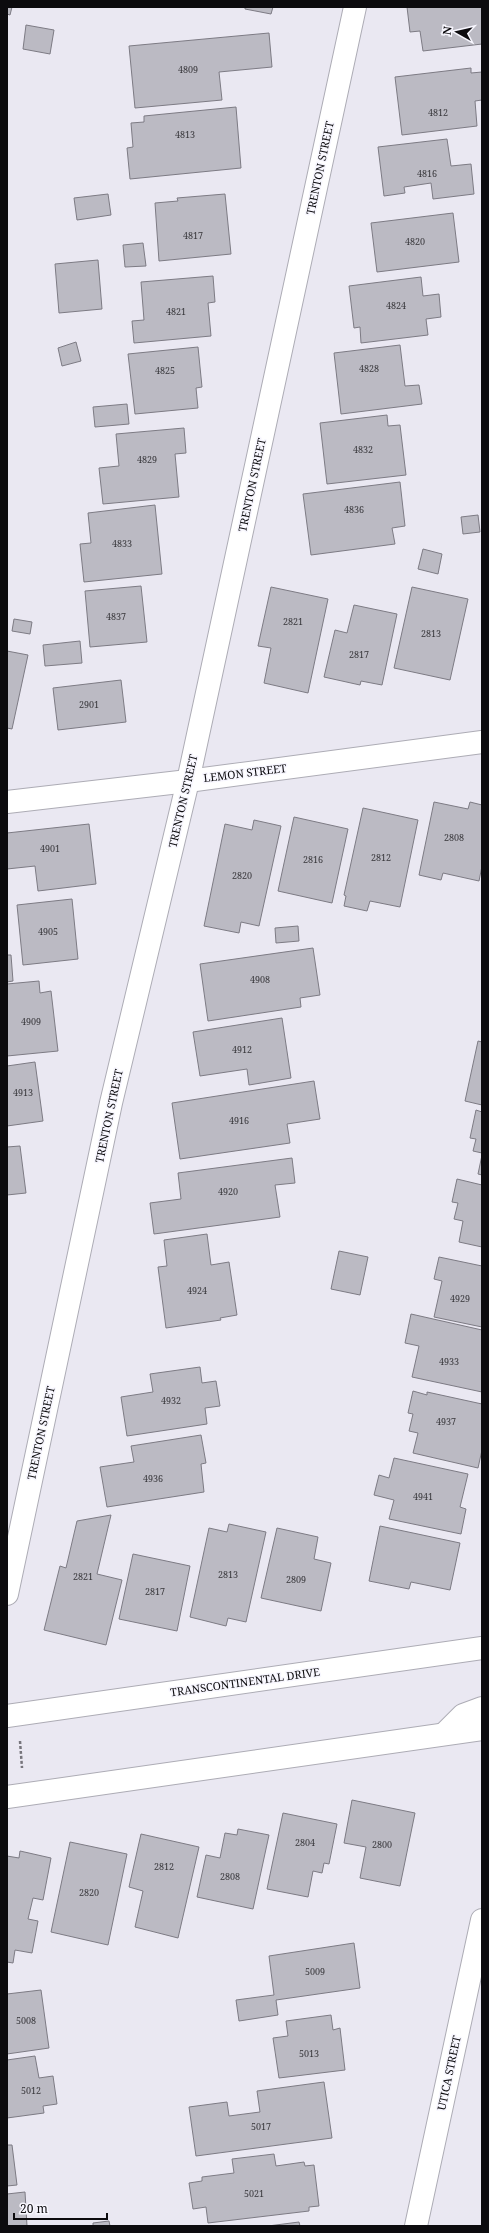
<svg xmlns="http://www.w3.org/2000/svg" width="489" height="2233" viewBox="0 0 489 2233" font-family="'Noto Serif',serif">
<rect width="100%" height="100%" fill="#eae8f2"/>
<g fill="#bbbac3" stroke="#7d7b84">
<path d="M7,7h5l-2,8 -3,-1z"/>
<path d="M245,7h28l-2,7 -26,-5z"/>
<path d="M407,7h75v37l-59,7 -3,-20 -10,1z"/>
<path d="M26,25l28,5 -4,24 -27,-5z"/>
<path d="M269,33l3,34 -53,5 3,28 -87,8 -6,-62z"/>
<path d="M471,68v5l11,-1v28l-7,1 2,25 -75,9 -7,-58z"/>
<path d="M236,107l5,61 -111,11 -3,-31 6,-1 -2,-24 13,-1v-6z"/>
<path d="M447,139l4,27 20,-2 3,30 -41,5 -2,-16 -27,4 1,6 -21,3 -6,-49z"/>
<path d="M108,194l3,21 -34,5 -3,-22z"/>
<path d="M225,194l6,60 -72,7 -4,-58 23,-2 -1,-3z"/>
<path d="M453,213l6,49 -82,10 -6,-49z"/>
<path d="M143,243l3,23 -21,1 -2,-22z"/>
<path d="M98,260l4,49 -43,4 -4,-49z"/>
<path d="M213,276l2,26 -7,1 3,33 -77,7 -2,-22 12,-1 -3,-38z"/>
<path d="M421,277l2,19 16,-2 2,23 -15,2 2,16 -67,8 -1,-16 -6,1 -5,-42z"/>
<path d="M76,342l5,19 -19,5 -4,-18z"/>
<path d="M400,345l5,41 14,-1 3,19 -81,10 -7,-61z"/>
<path d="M198,347l4,40 -6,1 2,20 -63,6 -7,-60z"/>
<path d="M127,404l2,20 -34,3 -2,-20z"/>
<path d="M387,415l1,11 12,-1 6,50 -79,9 -7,-61z"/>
<path d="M184,428l2,25 -11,1 4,43 -76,7 -4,-36 20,-2 -3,-32z"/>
<path d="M400,482l5,44 -13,2 3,16 -84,11 -8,-61z"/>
<path d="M155,505l7,69 -78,8 -4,-38 11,-1 -3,-30z"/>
<path d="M478,515l2,17 -17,2 -2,-17z"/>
<path d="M423,549l19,5 -4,20 -20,-5z"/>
<path d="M141,586l6,56 -57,5 -5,-56z"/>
<path d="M271,587l57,12 -20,94 -44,-10 7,-35 -13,-2z"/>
<path d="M412,587l56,12 -18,81 -56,-12z"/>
<path d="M354,605l43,9 -15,71 -21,-4 -1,4 -36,-8 11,-47 12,3z"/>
<path d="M14,619l18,3 -2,12 -18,-3z"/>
<path d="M80,641l2,22 -37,3 -2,-21z"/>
<path d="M7,651l21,4 -16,74 -5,-1z"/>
<path d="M121,680l5,42 -68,8 -5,-42z"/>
<path d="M434,802l34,7 2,-7 12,3v61l-3,15 -36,-8 -2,7 -22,-5z"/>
<path d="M363,808l55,12 -18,87 -30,-6 -3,10 -23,-5 2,-10 -2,-1z"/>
<path d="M294,817l54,12 -16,74 -54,-12z"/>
<path d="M254,820l27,6 -22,100 -18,-4 -2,11 -35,-7 21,-102 27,6z"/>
<path d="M89,824l7,60 -58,7 -3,-25 -28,3v-36z"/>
<path d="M72,899l6,60 -55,6 -6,-60z"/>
<path d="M298,926l1,15 -23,2 -1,-15z"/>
<path d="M313,948l7,47 -20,3 1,9 -93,14 -8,-57z"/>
<path d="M7,955h4l2,26 -6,1z"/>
<path d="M39,981l1,12 11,-2 7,60 -51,5v-72z"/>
<path d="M282,1018l9,60 -42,7 -2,-16 -47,7 -7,-44z"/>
<path d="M478,1041l4,1v63l-17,-4z"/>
<path d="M35,1062l8,59 -36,5v-60z"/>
<path d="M314,1081l6,38 -33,5 3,19 -110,16 -8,-56z"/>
<path d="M476,1110l6,2v41l-9,-2 3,-12 -6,-1z"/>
<path d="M20,1146l6,47 -19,2v-48z"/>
<path d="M482,1155v20l-4,-1z"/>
<path d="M292,1158l3,25 -20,2 5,32 -126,17 -4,-31 31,-4 -3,-26z"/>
<path d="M457,1179l25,6v62l-23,-5 4,-21 -9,-2 4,-16 -6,-1z"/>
<path d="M207,1234l4,31 18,-3 8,53 -17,3 1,2 -55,8 -8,-61 9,-1 -3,-26z"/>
<path d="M339,1251l29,6 -8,38 -29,-6z"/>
<path d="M439,1257l43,9v61l-48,-10 8,-36 -8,-2z"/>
<path d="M411,1314l71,16v62l-70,-15 7,-31 -14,-3z"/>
<path d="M200,1367l2,16 14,-2 4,25 -15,2 2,16 -80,12 -6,-39 32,-5 -3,-18z"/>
<path d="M413,1391l14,4v-3l55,12v46l-4,18 -65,-15 5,-20 -9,-2 4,-17 -5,-1z"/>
<path d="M201,1435l5,28 -5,1 3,28 -97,15 -7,-40 34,-5 -3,-16z"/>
<path d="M394,1458l74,16 -8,33 6,2 -5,25 -72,-15 5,-19 -20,-5 5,-20 10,3z"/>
<path d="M111,1515l-14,59 25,6 -16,65 -62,-15 16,-64 6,2 11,-47z"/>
<path d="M229,1524l37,8 -20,90 -18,-4 -2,8 -36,-9 19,-89 18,4z"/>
<path d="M380,1526l80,17 -10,47 -39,-8 -2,7 -40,-8z"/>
<path d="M277,1528l41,9 -4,22 17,4 -10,48 -60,-13z"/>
<path d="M133,1554l57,12 -13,65 -58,-12z"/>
<path d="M352,1800l63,13 -15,73 -40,-8 6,-31 -22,-4z"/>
<path d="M283,1813l54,11 -8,40 -5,-1 -2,10 -9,-2 -5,26 -41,-8z"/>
<path d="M238,1829l31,6 -16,74 -56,-12 9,-42 14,3 5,-25 12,2z"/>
<path d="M141,1834l58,13 -21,91 -43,-11 8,-36 -14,-4z"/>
<path d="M70,1842l57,12 -19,91 -57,-13z"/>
<path d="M20,1851l31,7 -8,42 -10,-2 -5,21 10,2 -6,32 -17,-3 -2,13 -6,-1v-106l12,2z"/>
<path d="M354,1943l6,45 -84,12 2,15 -39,6 -3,-21 38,-5 -5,-39z"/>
<path d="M41,1990l8,58 -42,6v-60z"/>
<path d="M331,2015l2,15 7,-2 5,42 -66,8 -6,-40 15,-2 -2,-15z"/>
<path d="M35,2056l4,22 14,-2 4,28 -14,2 1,7 -37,5v-58z"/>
<path d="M324,2082l8,56 -136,18 -7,-49 38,-5 2,14 31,-4 -3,-21z"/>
<path d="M7,2145h5l5,40 -10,1z"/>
<path d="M274,2154l2,12 28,-4 1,4 9,-1 5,41 -10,1v4l-101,12 -2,-16 -13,2 -4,-26 13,-2v-4l32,-4 -2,-14z"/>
<path d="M25,2192l2,34h-20v-32z"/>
<path d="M109,2221l1,5h-17v-3z"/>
<path d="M299,2222l1,4h-32z"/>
</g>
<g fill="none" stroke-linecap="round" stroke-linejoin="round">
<g stroke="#adacb5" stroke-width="24">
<g id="minor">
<path d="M7,802l181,-21 294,-39"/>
<path d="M7,1594l104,-491 77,-322 167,-774"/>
<path d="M416,2226l66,-306"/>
</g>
</g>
<g stroke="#adacb5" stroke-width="24">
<g id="tertiary">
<path d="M7,1716l475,-68"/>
<path d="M444,1734l19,-19 19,-7"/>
<path d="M7,1797l475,-68"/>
</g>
</g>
<path stroke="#77757c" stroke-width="2.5" stroke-dasharray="3 2" stroke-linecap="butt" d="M20,1741l2,27"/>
<use href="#minor" stroke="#fff" stroke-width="22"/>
<use href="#tertiary" stroke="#fff" stroke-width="22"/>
</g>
<g text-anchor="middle" stroke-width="3" stroke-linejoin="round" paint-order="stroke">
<g font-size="9" fill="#38373b">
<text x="188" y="73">4809</text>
<text x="438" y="116">4812</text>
<text x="185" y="138">4813</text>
<text x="427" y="177">4816</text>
<text x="193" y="239">4817</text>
<text x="415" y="245">4820</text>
<text x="396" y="309">4824</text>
<text x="176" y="315">4821</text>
<text x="369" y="372">4828</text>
<text x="165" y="374">4825</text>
<text x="363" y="453">4832</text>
<text x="147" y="463">4829</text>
<text x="354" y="513">4836</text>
<text x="122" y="547">4833</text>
<text x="116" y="620">4837</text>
<text x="293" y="625">2821</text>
<text x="431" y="637">2813</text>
<text x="359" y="658">2817</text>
<text x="89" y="708">2901</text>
<text x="454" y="841">2808</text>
<text x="50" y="852">4901</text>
<text x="381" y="861">2812</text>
<text x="313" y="863">2816</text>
<text x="242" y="879">2820</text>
<text x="48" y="935">4905</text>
<text x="260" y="983">4908</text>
<text x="31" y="1025">4909</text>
<text x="242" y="1053">4912</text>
<text x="23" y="1096">4913</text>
<text x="239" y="1124">4916</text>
<text x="228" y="1195">4920</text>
<text x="197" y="1294">4924</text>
<text x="460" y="1302">4929</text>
<text x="449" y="1365">4933</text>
<text x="171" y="1404">4932</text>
<text x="446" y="1425">4937</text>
<text x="153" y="1482">4936</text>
<text x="423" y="1500">4941</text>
<text x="228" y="1578">2813</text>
<text x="83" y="1580">2821</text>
<text x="296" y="1583">2809</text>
<text x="155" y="1595">2817</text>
<text x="305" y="1846">2804</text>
<text x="382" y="1848">2800</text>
<text x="164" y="1870">2812</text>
<text x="230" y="1880">2808</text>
<text x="89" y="1896">2820</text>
<text x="315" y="1975">5009</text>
<text x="26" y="2024">5008</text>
<text x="309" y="2057">5013</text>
<text x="31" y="2094">5012</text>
<text x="261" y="2130">5017</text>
<text x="254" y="2197">5021</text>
</g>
<g font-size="11" fill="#0c0b0e" stroke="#f7f6fe">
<text transform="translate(320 168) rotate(-78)" y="4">TRENTON STREET</text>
<text transform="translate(252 485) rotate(-78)" y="4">TRENTON STREET</text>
<text transform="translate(245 773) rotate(-7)" y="4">LEMON STREET</text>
<text transform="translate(183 801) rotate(-77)" y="4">TRENTON STREET</text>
<text transform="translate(109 1116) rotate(-78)" y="4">TRENTON STREET</text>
<text transform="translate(41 1433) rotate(-78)" y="4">TRENTON STREET</text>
<text transform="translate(245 1682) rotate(-8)" y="4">TRANSCONTINENTAL DRIVE</text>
<text transform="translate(449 2073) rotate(-78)" y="4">UTICA STREET</text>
</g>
</g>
<rect width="489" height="2233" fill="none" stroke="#0c0b0e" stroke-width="16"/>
<g transform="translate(457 32) rotate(278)" stroke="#f7f6fe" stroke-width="3" paint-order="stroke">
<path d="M0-3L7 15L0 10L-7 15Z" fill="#0c0b0e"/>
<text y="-6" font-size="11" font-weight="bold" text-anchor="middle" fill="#0c0b0e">N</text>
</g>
<path d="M14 2213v6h93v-6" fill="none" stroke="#0c0b0e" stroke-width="2"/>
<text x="20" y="2213" font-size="12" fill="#0c0b0e" stroke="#f7f6fe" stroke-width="3" paint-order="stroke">20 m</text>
</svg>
